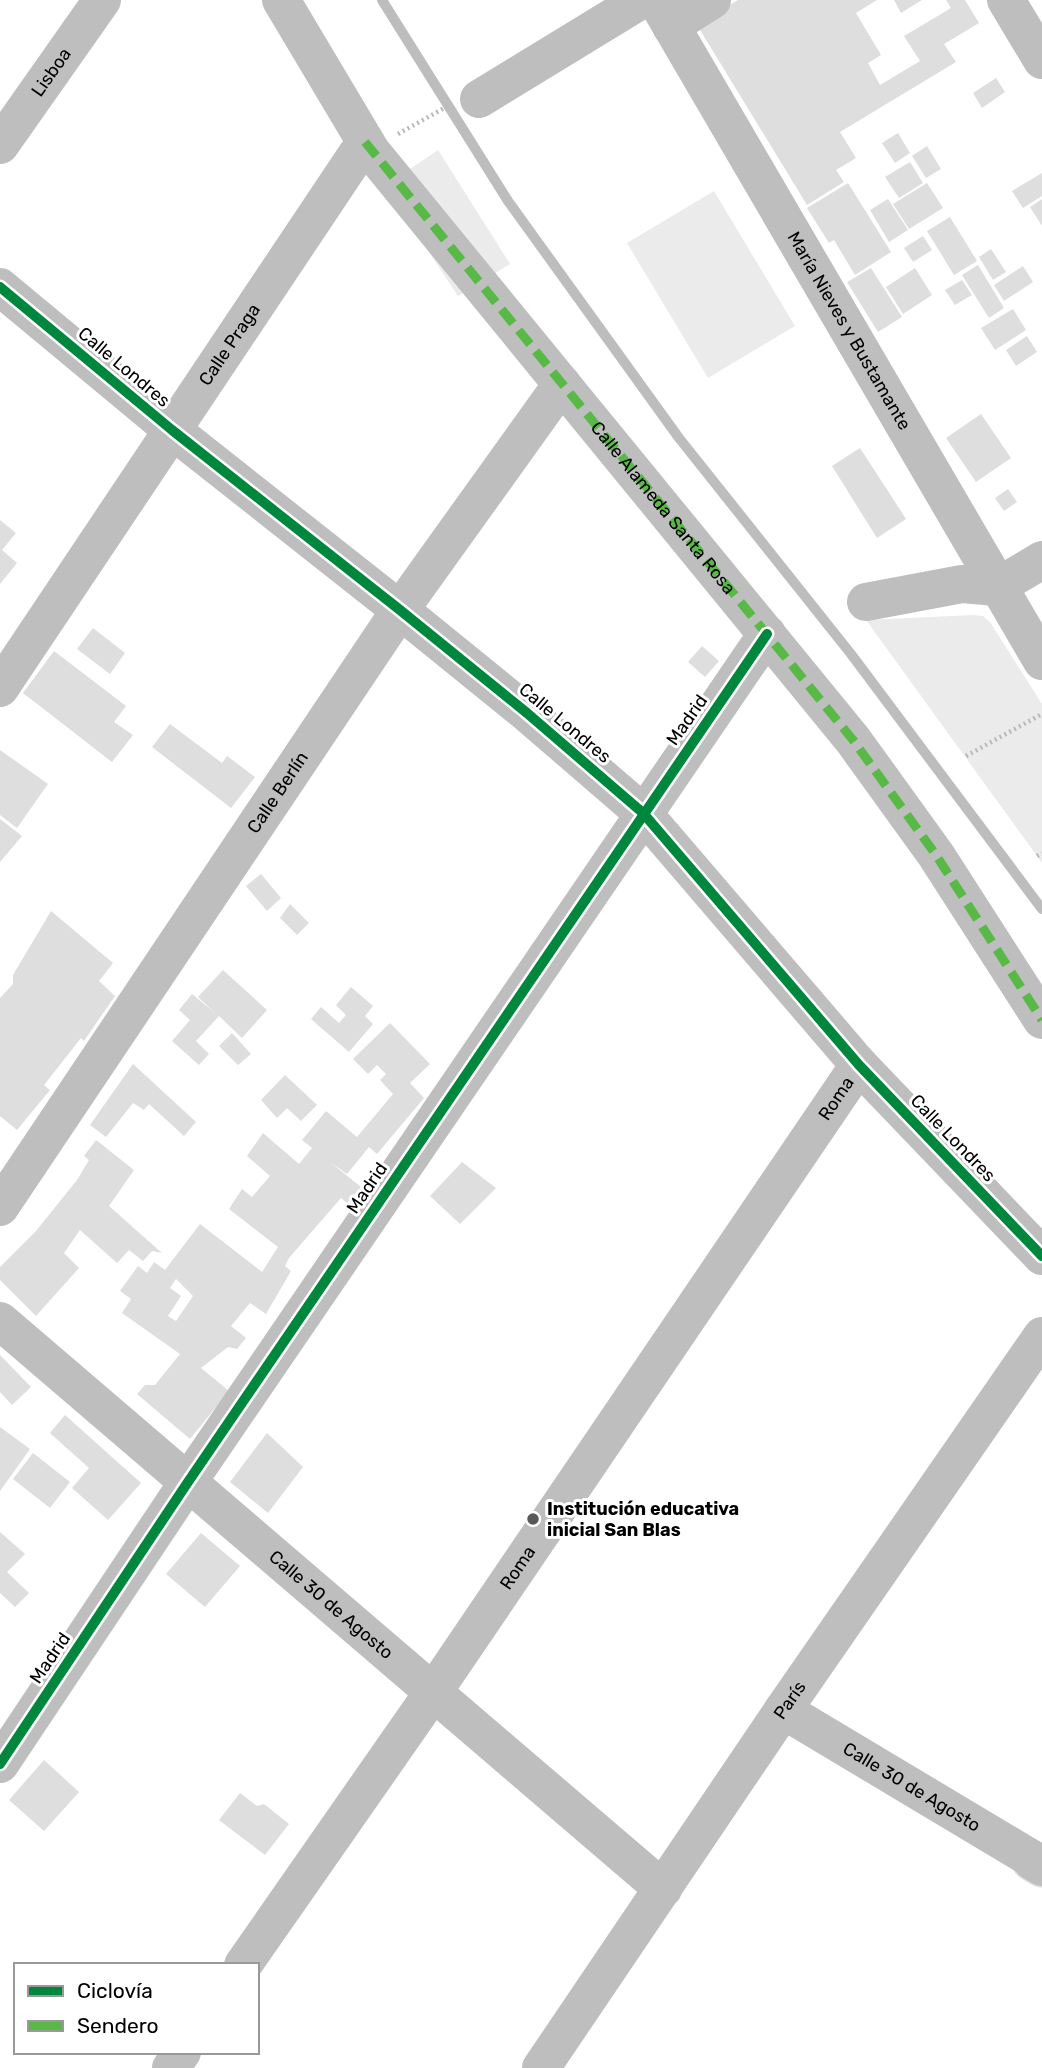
<svg xmlns="http://www.w3.org/2000/svg" width="1042" height="2068" viewBox="0 0 1042 2068" font-family="Rubik,sans-serif">
<rect width="100%" height="100%" fill="#fff"/>
<g fill="#ebebeb">
<path d="M438,150l72,114 -52,32 -73,-110z"/>
<path d="M714,191l81,135 -87,52 -81,-135z"/>
<path d="M973,615l10,1 7,6 52,82v159l-176,-243z"/>
</g>
<g fill="none" stroke-linecap="round" stroke-linejoin="round">
<path stroke="#bdbdbd" stroke-width="10" d="M382,0l126,201 171,237 172,216 191,255"/>
</g>
<g fill="#dedede" fill-rule="evenodd">
<path d="M738,0h139l-21,13 25,42 -13,8 12,22 40,-24 -16,-25 47,-28 -5,-8h19l14,23 -35,21 12,18 -116,70 16,26 -20,12 8,12 -37,23 -110,-180z"/>
<path d="M894,0h28l-21,13z"/>
<path d="M996,78l9,14 -23,16 -9,-15z"/>
<path d="M898,133l12,20 -15,10 -13,-20z"/>
<path d="M927,146l14,23 -15,9 -14,-22z"/>
<path d="M910,162l13,21 -24,15 -14,-21z"/>
<path d="M1042,173v23l-19,12 -11,-17z"/>
<path d="M848,183l43,69 -36,23 -21,-35 -5,3 -22,-35z"/>
<path d="M927,183l16,25 -34,21 -16,-25z"/>
<path d="M888,199l20,31 -19,12 -19,-32z"/>
<path d="M1042,199v27l-12,-19z"/>
<path d="M950,217l27,44 -23,14 -27,-44z"/>
<path d="M923,236l9,14 -19,12 -9,-14z"/>
<path d="M991,249l15,23 -13,8 -14,-23z"/>
<path d="M978,265l26,43 -15,10 -27,-43z"/>
<path d="M1023,266l10,16 -29,19 -10,-16z"/>
<path d="M871,268l31,49 -24,15 -31,-50z"/>
<path d="M915,268l17,27 -29,19 -17,-27z"/>
<path d="M962,280l10,15 -17,10 -10,-15z"/>
<path d="M1013,309l13,21 -31,20 -14,-22z"/>
<path d="M1027,336l10,16 -21,14 -10,-16z"/>
<path d="M981,414l30,44 -35,24 -30,-44z"/>
<path d="M860,448l46,71 -29,19 -45,-72z"/>
<path d="M1008,489l9,13 -13,9 -9,-13z"/>
<path d="M0,520l16,13 -14,17 15,13 -17,21z"/>
<path d="M93,628l32,25 -15,21 -33,-25z"/>
<path d="M702,646l17,15 -14,16 -17,-15z"/>
<path d="M54,651l72,55 -12,16 19,13 -21,27 -89,-69z"/>
<path d="M170,724l52,39 5,-7 28,21 -24,31 -79,-61z"/>
<path d="M0,750l48,34 -31,44 -17,-13z"/>
<path d="M0,819l22,17 -22,26z"/>
<path d="M261,874l20,24 -14,13 -21,-25z"/>
<path d="M290,904l19,19 -12,12 -17,-17z"/>
<path d="M51,911l62,52 -14,18 16,15 -31,45 -3,-3 -37,47 6,5 -33,40 -17,-14v-118l13,-14v-9z"/>
<path d="M223,970l44,40 -25,28 -23,-22 -23,25 13,13 -10,11 -27,-24 18,-21 -11,-10 13,-16 23,19 -17,-16z"/>
<path d="M351,987l22,19 -8,10 8,8 -24,28 -38,-33 10,-12 18,16 7,-8 -10,-10z"/>
<path d="M390,1023l40,41 -20,19 14,15 -47,56 -8,-7 -22,27 -17,-12 31,25 -14,16 -6,-5 -52,60 -4,8 6,5 -25,43 -16,-11 -19,23 15,12 -9,11 -9,-2 -27,21 28,23 -39,48 -53,-45 8,-9h10l25,-31 -58,-41 9,-14 -11,-8 18,-25 9,7 7,-11 11,8 35,-46 62,48 16,-25 -49,-38 13,-20 10,8 18,-21 -23,-20 16,-23 36,31 13,-16 -10,-8 24,-29 31,26 36,-43 -13,-14 6,-6 -9,-9 -9,9 -15,-15zM176,1279l17,17 -17,25 -8,-5 13,-20 -11,-8z"/>
<path d="M232,1033l19,21 -13,11 -19,-19z"/>
<path d="M133,1064l63,58 -12,14 -35,-32 -5,6 -11,-7 -27,34 -16,-12z"/>
<path d="M285,1075l32,30 -16,16 -14,-13 -10,10 -16,-18z"/>
<path d="M96,1140l38,30 -25,36 53,47 -10,-2 -9,10 -14,-11 -12,13 -37,-33 -16,23 15,15 -43,48 -36,-36v-13l36,-36 41,-51 12,-20 -5,-4z"/>
<path d="M462,1162l34,26 -36,36 -30,-28z"/>
<path d="M0,1355l31,32 -19,18 -12,-13z"/>
<path d="M65,1415l76,68 -33,37 -36,-32 17,-20 -39,-35z"/>
<path d="M0,1427l30,22 -30,42z"/>
<path d="M267,1433l36,34 -35,46 -38,-31z"/>
<path d="M33,1453l37,29 -20,26 -37,-29z"/>
<path d="M0,1532l25,22 -18,18 22,21 -14,14 -15,-14z"/>
<path d="M201,1533l39,33 -35,41 -39,-33z"/>
<path d="M44,1760l35,32 -35,39 -35,-31z"/>
<path d="M240,1793l17,13 7,-2 25,20 -24,31 -46,-35z"/>
</g>
<g fill="none" stroke-linecap="round" stroke-linejoin="round">
<g stroke="#dbdbdb" stroke-width="41">
<path id="major" d="M1032,1861l10,6"/>
</g>
<g stroke="#b9b9b9" stroke-width="4.5" stroke-dasharray="2 3.5" stroke-linecap="butt">
<path d="M398,134l48,-27"/>
<path d="M966,756l76,-42"/>
<path d="M1037,856l5,-3"/>
</g>
<g stroke="#bebebe" stroke-width="38">
<path id="s1" d="M281,0l90,151 482,589 83,115 106,165"/>
<path id="s2" d="M656,0l386,661"/>
<path d="M1006,0l36,60"/>
<path d="M671,26l41,-26"/>
<path d="M479,99l162,-99"/>
<path id="s3" d="M0,145l102,-145"/>
<path d="M0,287l172,143 228,180 127,103 116,100 216,252 183,191"/>
<path d="M866,602l96,-18 35,3 45,-27"/>
<path id="s4" d="M0,688l365,-546"/>
<path id="s5" d="M0,1207l400,-597 162,-226"/>
<path id="s6" d="M0,1321l663,568"/>
<path id="s7" d="M783,1710l259,155"/>
<path d="M0,1764l188,-282 579,-848"/>
<path id="s8" d="M243,1965l191,-274 425,-626"/>
<path d="M171,2068l11,-16"/>
<path id="s9" d="M541,2068l242,-358 259,-374"/>
</g>
<use href="#major" stroke="#bebebe" stroke-width="38"/>
<path stroke="#58b947" stroke-width="9" stroke-dasharray="18 9" stroke-linecap="butt" d="M365,142l488,598 83,115 106,165"/>
<g stroke="#fff" stroke-width="15">
<g id="cycleway">
<path d="M0,287l172,143 228,180 127,103 116,100 216,252 183,191"/>
<path d="M0,1764l188,-282 579,-848"/>
</g>
</g>
<use href="#cycleway" stroke="#00873e" stroke-width="10"/>
</g>
<circle fill="#595959" stroke="#fff" stroke-width="2.5" cx="533" cy="1519" r="7"/>
<g text-anchor="middle" stroke-width="6" stroke-linejoin="round" paint-order="stroke">
<g font-size="18" fill="#000" stroke="#fff">
<text dy="6" stroke="none"><textPath href="#s3" startOffset="89">Lisboa</textPath></text>
<text dy="6" stroke="none"><textPath href="#s2" startOffset="383">María Nieves y Bustamante</textPath></text>
<text dy="6" stroke="none"><textPath href="#s4" startOffset="413">Calle Praga</textPath></text>
<text transform="translate(124 367) rotate(40)" y="6">Calle Londres</text>
<text dy="6" stroke="none"><textPath href="#s1" startOffset="637">Calle Alameda Santa Rosa</textPath></text>
<text transform="translate(687 720) rotate(-55)" y="6">Madrid</text>
<text transform="translate(565 723) rotate(40)" y="6">Calle Londres</text>
<text dy="6" stroke="none"><textPath href="#s5" startOffset="499">Calle Berlín</textPath></text>
<text dy="6" stroke="none"><textPath href="#s8" startOffset="1050">Roma</textPath></text>
<text transform="translate(953 1138) rotate(46)" y="6">Calle Londres</text>
<text transform="translate(367 1188) rotate(-56)" y="6">Madrid</text>
<text dy="6" stroke="none"><textPath href="#s8" startOffset="483">Roma</textPath></text>
<text dy="6" stroke="none"><textPath href="#s6" startOffset="436">Calle 30 de Agosto</textPath></text>
<text transform="translate(50 1658) rotate(-56)" y="6">Madrid</text>
<text dy="6" stroke="none"><textPath href="#s9" startOffset="444">París</textPath></text>
<text dy="6" stroke="none"><textPath href="#s7" startOffset="150">Calle 30 de Agosto</textPath></text>
</g>
<g font-size="18" font-weight="bold" fill="#000" stroke="#fff" text-anchor="start">
<text x="547" y="1515">Institución educativa<tspan x="547" dy="21">inicial San Blas</tspan></text>
</g>
</g>
<rect x="14" y="1963" width="245" height="91" fill="#ffffff" stroke="#999999" stroke-width="2"/>
<rect x="28" y="1986" width="35" height="10" fill="#00873e" stroke="#999999" stroke-width="2"/>
<text x="77" y="1998" font-size="21" fill="#000000">Ciclovía</text>
<rect x="28" y="2021" width="35" height="10" fill="#58b947" stroke="#999999" stroke-width="2"/>
<text x="77" y="2033" font-size="21" fill="#000000">Sendero</text>
</svg>
